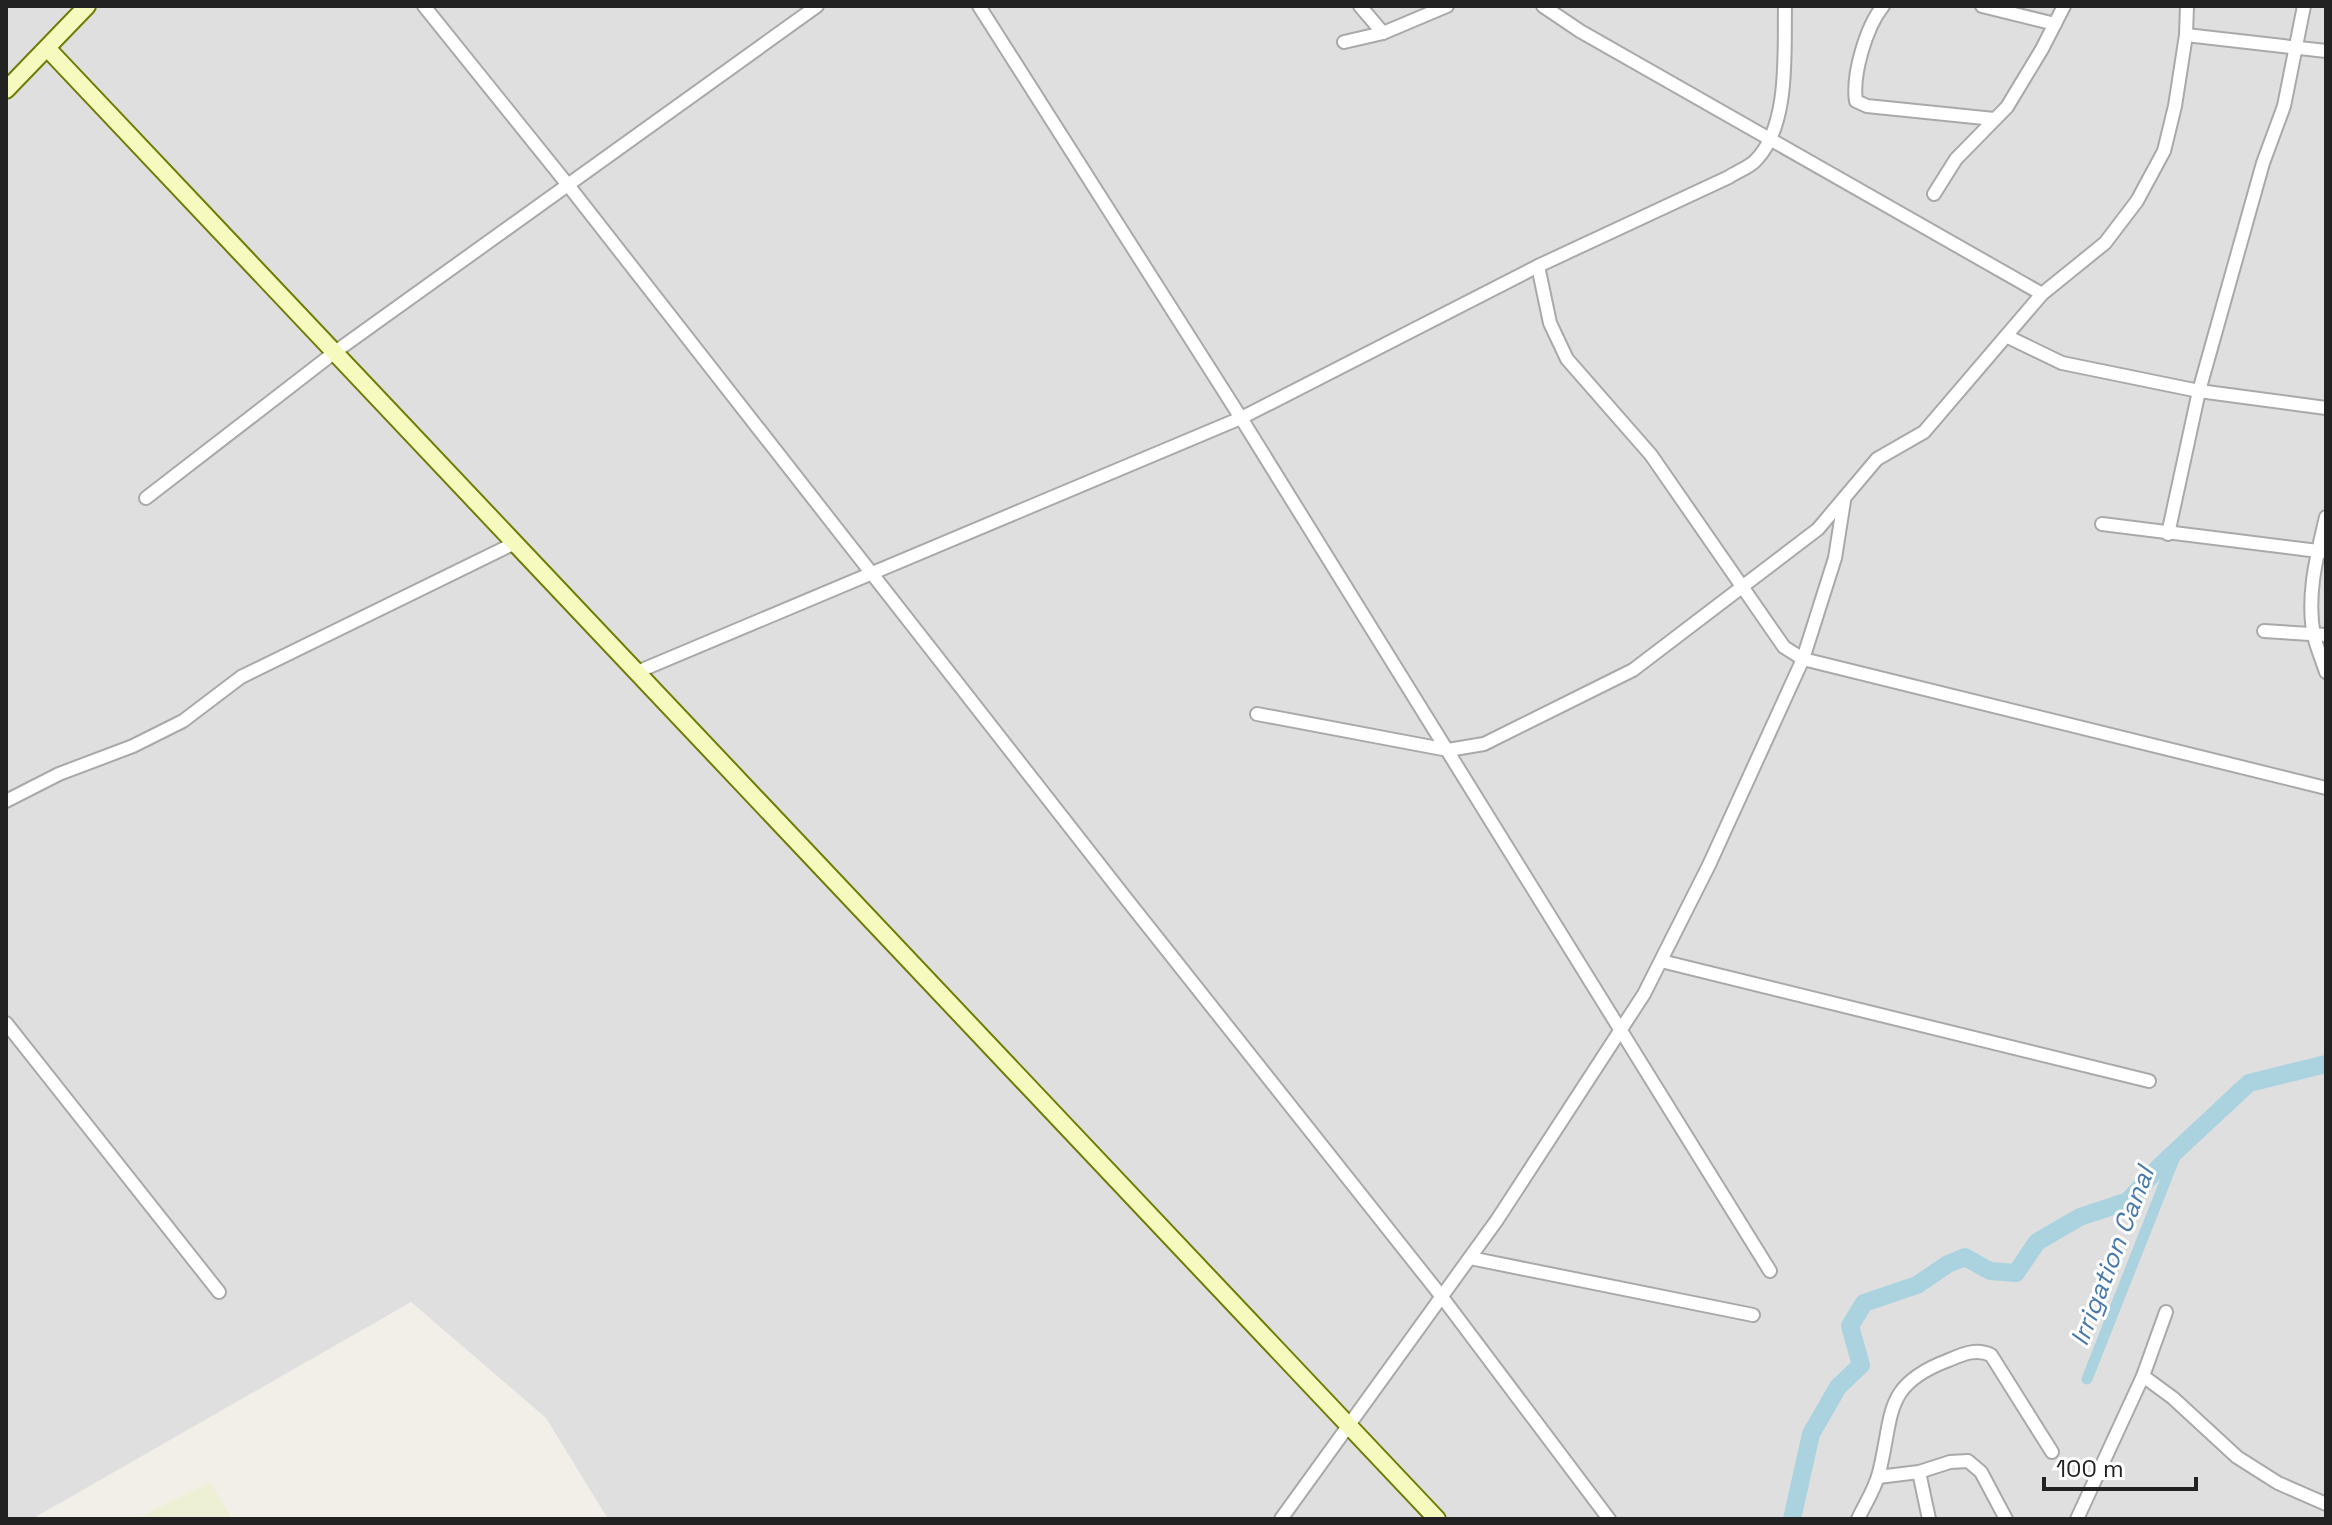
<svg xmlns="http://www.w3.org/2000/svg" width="2332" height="1525" viewBox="0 0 2332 1525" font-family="'Space Grotesk',sans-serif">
<rect width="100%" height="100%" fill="#f2efe9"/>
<path fill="#e0dfdf" d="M6,6h2320v1513h-1718l-62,-101 -135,-116 -379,217h-26z"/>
<path fill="#eef0d5" d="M210,1482l23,37h-98z"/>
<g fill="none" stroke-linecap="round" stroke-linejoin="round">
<path stroke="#aad3df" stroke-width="11" d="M2087,1379l91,-230"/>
<path stroke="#aad3df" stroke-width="18" d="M1792,1519l19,-85 27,-47 23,-22 -11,-39 14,-23 53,-18 31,-21 17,-7 25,14 26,2 21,-31 43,-25 48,-16 32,-35 89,-83 77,-19"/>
<g stroke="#a9a9a9" stroke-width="16">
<g id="street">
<path d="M424,6l144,179 556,711 318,401 167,222"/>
<path d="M979,6l262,412 529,853"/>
<path d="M1360,6l23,27"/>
<path d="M1543,6l37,25 462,263"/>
<path d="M1883,6c-17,21 -31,69 -27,95l11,5 127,13"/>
<path d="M1982,6l73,18"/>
<path d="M2186,35l140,16"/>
<path d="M1344,42l39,-9 64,-27"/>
<path d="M1934,194l22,-35 51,-52 35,-58 22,-43"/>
<path d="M1538,266l12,57 17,36 84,96 133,192 19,12 523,129"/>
<path d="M2006,336l56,27 137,28 127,17"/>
<path d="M146,498l189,-146 482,-346"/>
<path d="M2326,517c-9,38 -20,79 -12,119 3,12 8,24 12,36"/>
<path d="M2102,524l224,28"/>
<path d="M2168,534l31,-143 64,-228 21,-57 20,-100"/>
<path d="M2264,631l62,4"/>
<path d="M637,672l604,-254 297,-152 191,-89c9,-6 21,-10 27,-17 34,-35 28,-109 29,-154"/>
<path d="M1257,714l191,36 36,-6 149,-74 185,-141 59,-70 47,-27 118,-138 63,-51 32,-42 27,-50 11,-45 11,-71 1,-29"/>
<path d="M6,801l53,-27 74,-28 50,-25 58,-44 274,-134"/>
<path d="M1661,961l488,120"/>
<path d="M6,1023l213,269"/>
<path d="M1470,1258l283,57"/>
<path d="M2143,1376l30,22 64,59 41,26 48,21"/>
<path d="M1919,1472l10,47"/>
<path d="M1878,1477l41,-5 31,-10 18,-1 13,11 25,47"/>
<path d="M1281,1519l216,-299 147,-226 65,-129 94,-206 32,-101 9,-57"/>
<path d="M1858,1519c7,-15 17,-30 21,-46 15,-59 3,-88 70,-113 14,-6 27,-12 42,-5l61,97"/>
<path d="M2077,1519l66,-143 23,-64"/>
</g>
</g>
<g stroke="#707d05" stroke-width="20">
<g id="secondary">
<path d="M47,48l1390,1471"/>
<path d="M6,90l81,-84"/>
</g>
</g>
<use href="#street" stroke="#fff" stroke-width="12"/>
<use href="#secondary" stroke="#f7fabf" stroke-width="16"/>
</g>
<g text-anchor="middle" stroke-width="6" stroke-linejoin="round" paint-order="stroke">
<g font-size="26" font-style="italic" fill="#4a7aab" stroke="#fff">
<text transform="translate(2112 1256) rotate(-69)" y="9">Irrigation Canal</text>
</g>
</g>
<rect width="2332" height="1525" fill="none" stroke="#222222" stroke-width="16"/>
<path d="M2044 1477v12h152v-12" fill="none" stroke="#222222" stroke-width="4"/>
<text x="2056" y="1477" font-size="24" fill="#222222" stroke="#ffffff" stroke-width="6" paint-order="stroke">100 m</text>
</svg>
